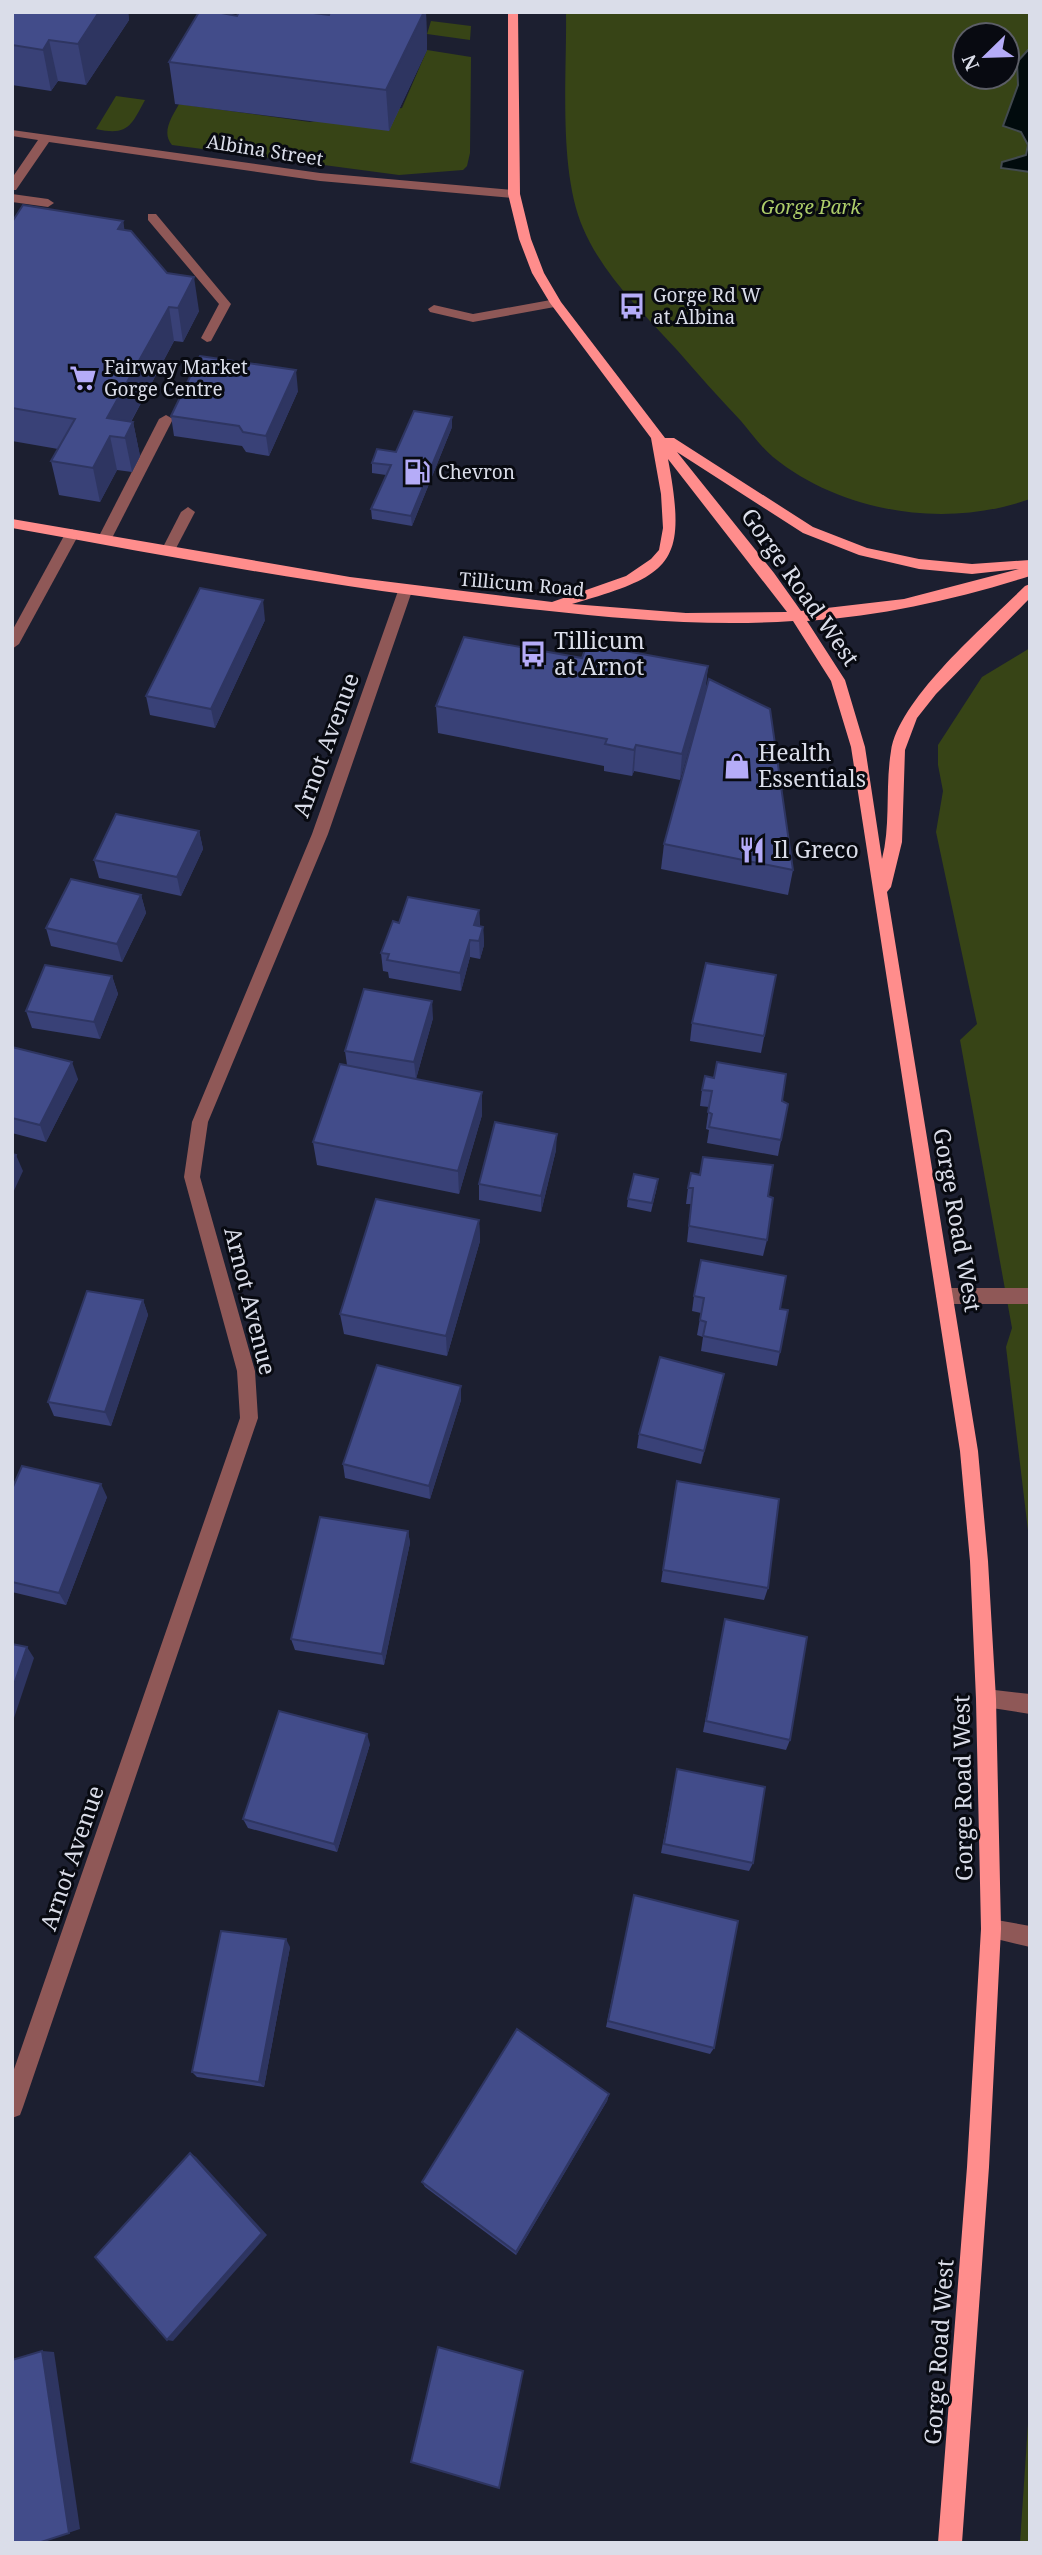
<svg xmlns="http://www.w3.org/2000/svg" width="1042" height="2555" viewBox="0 0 1042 2555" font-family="'Noto Serif',serif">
<rect width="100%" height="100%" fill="#1c1f30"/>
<g fill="#374416" fill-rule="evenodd">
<path d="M566,12h464v38l-13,12 1,23 -15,41 18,6 7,13 -2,10 -24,7 -1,6 29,4v327c-84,30 -188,14 -257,-42 -12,-10 -22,-24 -32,-36 -22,-23 -43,-47 -64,-71 -34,-37 -74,-75 -94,-122 -25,-58 -16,-152 -17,-216zM965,35h42v42h-42z"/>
<path d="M431,21l40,5 -1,14 -43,-6z"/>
<path d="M427,50l44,7 -1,96 -3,13 -4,4 -64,5 -227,-30c-11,-13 0,-28 7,-41l131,18 92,-14z"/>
<path d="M116,96l29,4c-14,26 -17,36 -49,29z"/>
<path d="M1030,648v899l-24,-200 6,-19 -52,-288 17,-16 -41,-192 7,-41 -5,-26v-20l44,-68z"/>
<path d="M1030,2394v149h-10z"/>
</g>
<path fill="#010b0d" stroke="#424a4f" stroke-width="2" d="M1028,50h2v122l-29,-4 1,-6 24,-7 2,-10 -7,-13 -18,-6 15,-41 -1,-23z"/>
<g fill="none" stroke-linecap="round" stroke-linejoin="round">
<g fill="#8f5857" fill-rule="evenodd">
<path d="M12,130l308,43 194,17 6,4 -6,4 -194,-17 -271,-39 -33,48h-4v-12l26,-38 -26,-4z"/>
<path d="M12,194l36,5 6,4 -6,4 -36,-5z"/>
<path d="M148,214h8l75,90 -20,37 -4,1 -6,-4 18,-34 -71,-84z"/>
<path d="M556,299l4,1v6l-87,16 -43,-10 -2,-3 6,-4 39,9z"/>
<path d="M166,415l7,4 -62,121 -2,3h-10l-2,-3 62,-121z"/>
<path d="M188,507l7,5 -22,42 -5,2 -5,-2 -2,-3 20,-39z"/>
<path d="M72,529l7,5 -60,110 -7,5v-18l53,-97z"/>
<path d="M405,586l7,5 -84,243 -120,288 -8,55 55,194 3,47 -235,689 -3,8 -8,3v-43l228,-657 -3,-47 -53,-194 8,-55 120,-288 86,-243z"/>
<path d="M945,1288h85v16h-85l-6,-3 -3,-5 3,-5z"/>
<path d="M986,1689l44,5v20l-51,-8 -3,-7 3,-7z"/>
<path d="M991,1919l39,7v21l-46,-11 -3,-7 3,-7z"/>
</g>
<path fill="#ff8d8c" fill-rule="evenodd" d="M508,12h10l2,182 11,45 13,34 17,29 104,136h9l139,89 54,21 52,11 53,5 58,-4v16c-73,23 -147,40 -223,45l38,59 20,67 17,112c9,-35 3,-72 9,-108 8,-53 95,-126 134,-165l5,-2v14l-94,96 -19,24 -12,32 -3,92 -11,45 -4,5 91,559 10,110 8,138 5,230 -12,238 -27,376h-24l29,-376 14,-238 -5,-230 -6,-138 -10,-110 -109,-704 -20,-66 -38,-60c-85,6 -169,-2 -253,-11 -177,-17 -352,-50 -528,-82v-9l338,58 202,25 74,-26 25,-17 8,-9 4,-22 -2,-34 -10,-56 -101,-135 -18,-30 -13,-34 -11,-45zM677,452l126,81 56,22 60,14 53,5 47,-5 -115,30 -103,12 -27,-38zM668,459l119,153 -101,1 -114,-9c100,-29 116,-39 96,-145z"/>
</g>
<g fill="#394177">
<path d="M12,12h116l1,8 -43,65 -28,-4 -7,10 -39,-6z"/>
<path d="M329,12h97l1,38 -38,81 -214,-27 -6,-42 68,-46 92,-1z"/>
<path d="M123,221l1,9 75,81 -16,31 -9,-1 -43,81h2l7,34 -8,16 -15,-2 -17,32 -41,-7 -8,-34 7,-12 -46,-8v-219z"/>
<path d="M298,391l-29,65 -23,-4 -4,-6 -68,-10 -3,-20z"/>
<path d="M452,427l-40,99 -40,-7 -1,-10 15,-34 -14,-2v-10z"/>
<path d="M265,620l-50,108 -65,-13 -4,-19z"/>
<path d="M582,658l126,8 -3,27 -25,87 -46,-9 -2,5 -28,-5v-5l-166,-33 -2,-27z"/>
<path d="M199,831l4,18 -22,47 -82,-18 -5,-18z"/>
<path d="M664,844l129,26 -5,25 -127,-26z"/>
<path d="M141,895l5,18 -24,49 -71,-16 -5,-18z"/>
<path d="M479,910l1,16 3,1 1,18 -4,14 -10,-2 -9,34 -72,-13 -1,-6 -5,-1 -2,-18 18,-30z"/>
<path d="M776,975l-15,78 -71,-12 2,-18z"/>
<path d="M112,976l6,18 -18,45 -68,-11 -6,-17z"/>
<path d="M433,1018l-17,61 66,36 -23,79 -142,-29 -4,-23 34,-77 -2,-14z"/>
<path d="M12,1047l66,32 -32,63 -34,-9z"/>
<path d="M702,1090l80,11 6,3 -10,52 -71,-13 2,-13 -3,-1 3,-22 -9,-1z"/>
<path d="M556,1150l-15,62 -62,-12v-16z"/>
<path d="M657,1187l-6,25 -24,-5 1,-8z"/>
<path d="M688,1188l80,8 -1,44 -4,16 -76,-14 4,-38h-5z"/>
<path d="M479,1220l1,21 -33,115 -103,-22 -4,-20z"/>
<path d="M694,1296l86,13v43l-3,14 -76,-15 2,-14 -6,-2 4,-22 -9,-2z"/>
<path d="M143,1300l5,15 -37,111 -57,-10 -6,-14z"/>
<path d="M461,1386v14l-31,99 -85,-21 -2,-14z"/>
<path d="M721,1388l-20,76 -64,-16 2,-14z"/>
<path d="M677,1481l91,107 -4,12 -103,-18z"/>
<path d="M12,1489l95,8 -41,108 -54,-13z"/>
<path d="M408,1531l2,12 -26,122 -89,-15 -4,-11z"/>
<path d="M725,1619l65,121 -4,10 -83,-18z"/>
<path d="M370,1744l-33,108 -89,-24 -5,-9z"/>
<path d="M677,1769l76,94 -4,8 -88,-18z"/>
<path d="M634,1895l80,153 -4,6 -104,-27z"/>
<path d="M290,1947l-26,140 -67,-10 -5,-5z"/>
<path d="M609,2094l-2,7 -91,154 -91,-68 -3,-5z"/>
</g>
<g fill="#2e3561">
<path d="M99,12h29l1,8 -43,65 -8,-41z"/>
<path d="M424,12h2l1,38 -38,81 -3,-41z"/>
<path d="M49,40l9,41 -7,10 -8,-41z"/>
<path d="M123,221l6,34 -11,-26z"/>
<path d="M194,277l5,34 -16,31 -5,-34z"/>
<path d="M169,307l5,34 -52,97 -15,-20z"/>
<path d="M296,370l2,21 -29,65 -3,-20z"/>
<path d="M452,417v10l-40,99 -1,-10z"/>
<path d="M133,422l7,34 -8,16 -7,-34z"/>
<path d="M110,436l7,34 -17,32 -7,-34z"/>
<path d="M263,600l2,20 -50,108 -4,-19z"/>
<path d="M708,666l-3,27 -25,87 2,-26z"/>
<path d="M636,745l-2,26 -2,5 2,-26z"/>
<path d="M199,831l4,18 -22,47 -4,-19z"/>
<path d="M141,895l5,18 -24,49 -5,-18z"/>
<path d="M479,910l1,18 -6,-3z"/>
<path d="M483,927l1,18 -4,14 -1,-18z"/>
<path d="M470,940v17l-9,34 -1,-18z"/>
<path d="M112,976l6,18 -18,45 -6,-17z"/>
<path d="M432,1001l1,17 -17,61 -2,-17z"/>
<path d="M72,1062l6,17 -32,63 -6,-17z"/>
<path d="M482,1092v23l-23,79 -1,-23z"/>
<path d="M557,1134l-1,16 -15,62v-16z"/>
<path d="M16,1155l7,16 -11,24v-31z"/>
<path d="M479,1220l1,21 -33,115 -1,-20z"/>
<path d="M143,1300l5,15 -37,111 -6,-14z"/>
<path d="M724,1374l-3,14 -20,76 3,-13z"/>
<path d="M461,1386v14l-31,99 -1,-13z"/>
<path d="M101,1484l6,13 -41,108 -7,-12z"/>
<path d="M408,1531l2,12 -26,122 -2,-11z"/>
<path d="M27,1647l7,11 -22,66v-34z"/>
<path d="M367,1734l3,10 -33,108 -3,-8z"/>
<path d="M286,1939l4,8 -26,140 -5,-5z"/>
<path d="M609,2094l-2,7 -91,154v-3z"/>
<path d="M190,2153l6,4 71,78 -94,106 -6,-1z"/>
<path d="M42,2351l12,1 26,177 -42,14z"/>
</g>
<g fill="#424c8a" stroke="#2e3561" stroke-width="2">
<path d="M12,12h87l-21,32 -29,-4 -6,10 -31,-5z"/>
<path d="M199,12h17l21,4 2,-4h66l24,3 1,-3h94l-38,78 -217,-28z"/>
<path d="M23,205l100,16 -5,8 13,2 36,42 27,4 -16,31 -9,-1 -62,111 26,4 -8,16 -15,-2 -17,32 -42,-7 24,-42 -63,-11v-186z"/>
<path d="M200,356l96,14 -30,66 -23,-4 -4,-6 -68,-10z"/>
<path d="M414,411l38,6 -41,99 -40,-7 20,-44 -19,-2 5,-14 19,3z"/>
<path d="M200,588l63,12 -52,109 -65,-13z"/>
<path d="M464,637l118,21 5,-14 121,22 -26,88 -46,-9 -2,5 -29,-6 2,-5 -171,-33z"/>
<path d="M709,679l61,30 23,161 -129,-26z"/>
<path d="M116,814l83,17 -22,46 -83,-17z"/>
<path d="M71,879l70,16 -24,49 -71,-16z"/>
<path d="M408,897l71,13 -5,15 9,2 -4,14 -9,-1 -10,33 -73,-13 2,-6 -8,-1 12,-32 6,2z"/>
<path d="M706,963l70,12 -12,61 -72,-13z"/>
<path d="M45,965l67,11 -18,46 -68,-11z"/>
<path d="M364,989l68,12 -18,61 -69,-11z"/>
<path d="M12,1047l60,15 -32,63 -28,-7z"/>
<path d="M717,1062l69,12 -4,27 6,3 -7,36 -72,-13 3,-13 -4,-2 4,-21 -10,-1 3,-14 9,2z"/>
<path d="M340,1064l142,28 -24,79 -145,-29z"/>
<path d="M495,1122l62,12 -16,62 -62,-12z"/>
<path d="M12,1154l4,1 -4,9z"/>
<path d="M703,1157l70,8 -5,31 5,2 -6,42 -78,-14 4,-38h-5l3,-15 9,2z"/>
<path d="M634,1174l24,5 -6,24 -24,-4z"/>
<path d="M376,1199l103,21 -33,116 -106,-22z"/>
<path d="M701,1260l85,16 -6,33 8,1 -8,42 -77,-16 3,-14 -6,-2 4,-22 -10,-2z"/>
<path d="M87,1291l56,9 -38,112 -57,-10z"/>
<path d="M660,1357l64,17 -20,77 -65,-17z"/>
<path d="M377,1365l84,21 -32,100 -86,-22z"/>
<path d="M22,1466l79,18 -42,109 -47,-11v-93z"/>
<path d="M677,1481l102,18 -11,89 -105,-18z"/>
<path d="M320,1517l88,14 -26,123 -91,-15z"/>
<path d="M725,1619l82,18 -17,103 -84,-19z"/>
<path d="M12,1644l15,3 -15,43z"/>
<path d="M279,1711l88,23 -33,110 -91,-25z"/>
<path d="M677,1769l88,18 -12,76 -89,-19z"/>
<path d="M634,1895l104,26 -24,127 -106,-27z"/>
<path d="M221,1931l65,8 -27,143 -67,-10z"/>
<path d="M517,2029l92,65 -93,158 -94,-70z"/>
<path d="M190,2153l72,80 -95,107 -72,-83z"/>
<path d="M438,2347l85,24 -24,117 -88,-26z"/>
<path d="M42,2351l27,182 -31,10h-26v-183z"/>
</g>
<defs>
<g id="bus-bare" transform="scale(2.1)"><path d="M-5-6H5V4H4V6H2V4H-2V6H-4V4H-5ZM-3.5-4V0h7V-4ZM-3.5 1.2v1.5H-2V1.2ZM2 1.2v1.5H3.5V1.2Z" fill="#b5acf8" stroke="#080a11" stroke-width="2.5" paint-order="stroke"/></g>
<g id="supermarket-bare" transform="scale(2.1)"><path d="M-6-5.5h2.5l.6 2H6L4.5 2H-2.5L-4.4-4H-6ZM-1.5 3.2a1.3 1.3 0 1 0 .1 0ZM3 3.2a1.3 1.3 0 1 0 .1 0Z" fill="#b5acf8" stroke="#080a11" stroke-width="2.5" paint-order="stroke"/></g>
<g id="fuel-bare" transform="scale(2.1)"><path d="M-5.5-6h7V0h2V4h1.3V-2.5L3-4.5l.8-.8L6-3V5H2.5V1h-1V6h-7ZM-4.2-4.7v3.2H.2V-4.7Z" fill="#b5acf8" stroke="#080a11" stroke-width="2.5" paint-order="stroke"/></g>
<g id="shop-bare" transform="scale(2.1)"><path d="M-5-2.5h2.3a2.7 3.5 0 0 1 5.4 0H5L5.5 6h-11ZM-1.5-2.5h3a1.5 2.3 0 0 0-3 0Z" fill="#b5acf8" stroke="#080a11" stroke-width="2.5" paint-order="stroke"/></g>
<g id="restaurant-bare" transform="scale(2.1)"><path d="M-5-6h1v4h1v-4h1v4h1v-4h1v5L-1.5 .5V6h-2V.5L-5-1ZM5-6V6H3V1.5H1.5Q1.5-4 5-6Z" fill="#b5acf8" stroke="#080a11" stroke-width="2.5" paint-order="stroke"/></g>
</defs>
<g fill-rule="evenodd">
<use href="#bus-bare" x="632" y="306"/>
<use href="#supermarket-bare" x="83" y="378"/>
<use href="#fuel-bare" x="417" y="472"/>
<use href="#bus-bare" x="533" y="654"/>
<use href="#shop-bare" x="737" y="766"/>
<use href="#restaurant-bare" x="752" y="850"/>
</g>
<g text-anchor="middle" stroke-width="6" stroke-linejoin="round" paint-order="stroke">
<g font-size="19" fill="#dadde9" stroke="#080a11">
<text transform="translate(265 150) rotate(9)" y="7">Albina Street</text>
<text transform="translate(522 584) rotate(5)" y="7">Tillicum Road</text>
</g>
<g font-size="19" font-style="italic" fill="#aece6a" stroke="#080a11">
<text x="811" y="214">Gorge Park</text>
</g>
<g font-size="19" fill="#dadde9" stroke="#080a11" text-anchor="start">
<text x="653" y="302">Gorge Rd W<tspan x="653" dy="22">at Albina</tspan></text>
<text x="104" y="374">Fairway Market<tspan x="104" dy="22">Gorge Centre</tspan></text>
<text x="438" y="479">Chevron</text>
</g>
<g font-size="23" fill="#dadde9" stroke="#080a11">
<text transform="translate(800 587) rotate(55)" y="8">Gorge Road West</text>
<text transform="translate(326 745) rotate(-70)" y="8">Arnot Avenue</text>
<text transform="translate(957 1220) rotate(80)" y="8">Gorge Road West</text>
<text transform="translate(250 1301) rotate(76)" y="8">Arnot Avenue</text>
<text transform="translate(963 1788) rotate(-91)" y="8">Gorge Road West</text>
<text transform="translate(72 1858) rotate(-71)" y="8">Arnot Avenue</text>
<text transform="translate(939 2352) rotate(-86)" y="8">Gorge Road West</text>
</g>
<g font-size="23" fill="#dadde9" stroke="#080a11" text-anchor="start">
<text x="554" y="649">Tillicum<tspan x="554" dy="26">at Arnot</tspan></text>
<text x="758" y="761">Health<tspan x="758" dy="26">Essentials</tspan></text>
<text x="773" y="858">Il Greco</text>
</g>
</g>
<rect width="1042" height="2555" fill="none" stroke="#dadde9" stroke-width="28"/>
<g transform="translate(986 56) rotate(247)"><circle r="33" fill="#080a11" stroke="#5c5e67" stroke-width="2"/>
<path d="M0-5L12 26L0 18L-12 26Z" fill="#b5acf8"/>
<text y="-10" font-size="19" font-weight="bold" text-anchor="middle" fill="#dadde9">N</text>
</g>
</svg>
